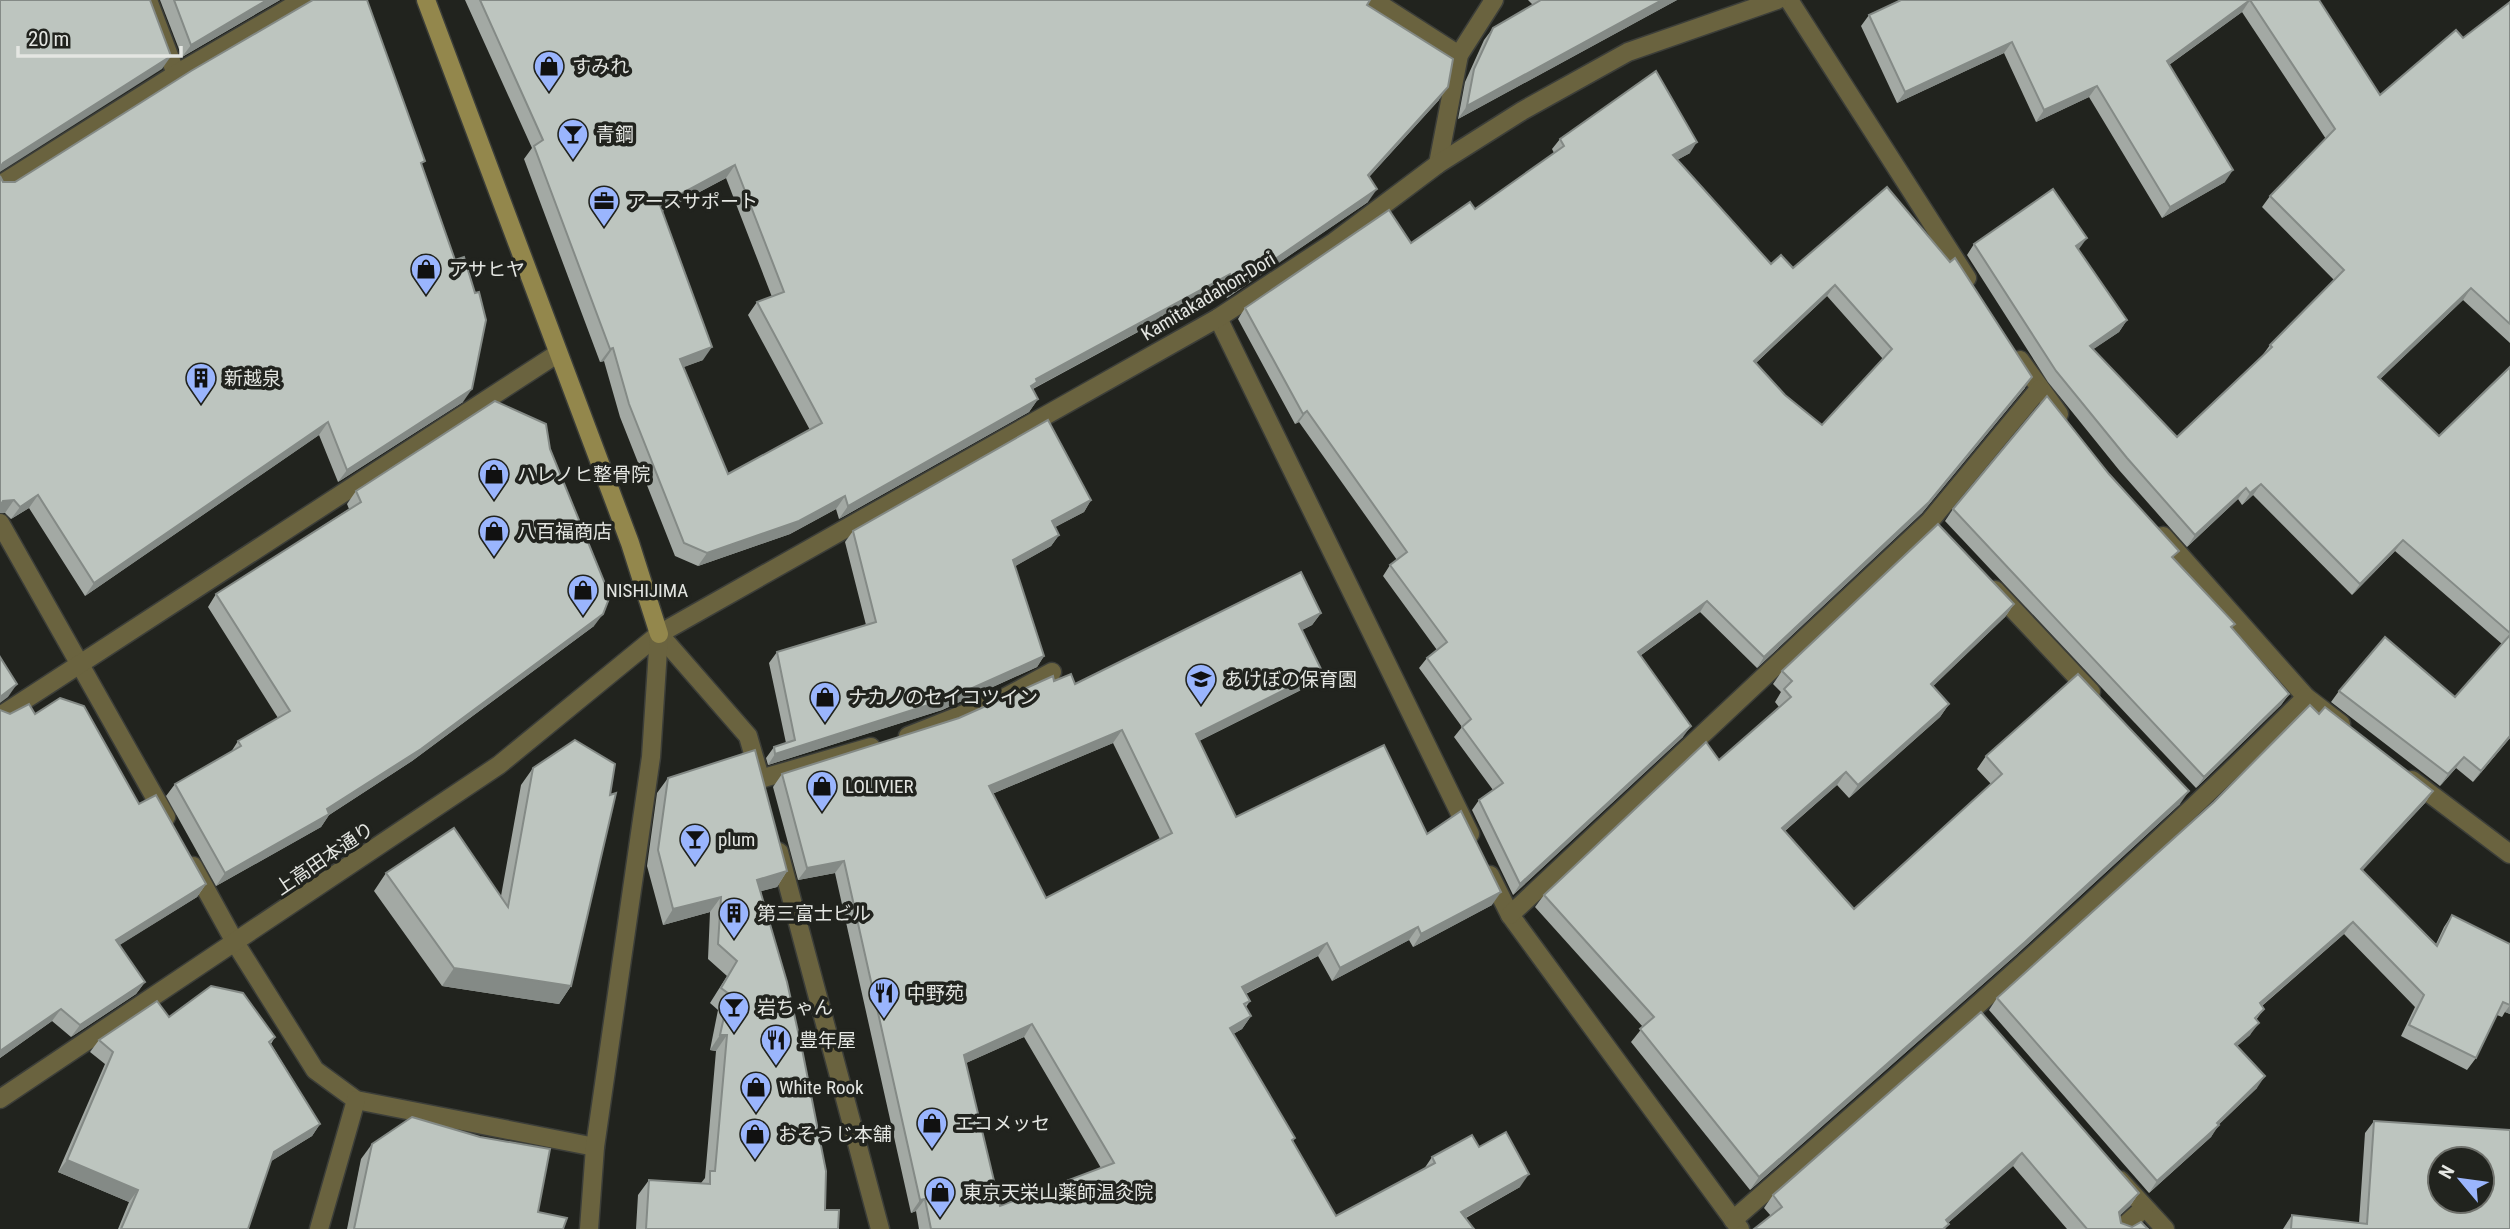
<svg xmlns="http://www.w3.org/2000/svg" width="2510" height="1229" viewBox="0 0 2510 1229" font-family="'Roboto Condensed','Noto Sans JP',sans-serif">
<rect width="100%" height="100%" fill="#21231e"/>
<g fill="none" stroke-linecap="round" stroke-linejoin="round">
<g stroke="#3c3e39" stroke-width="21">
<g id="street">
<path d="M148,0l28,74"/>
<path d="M1373,0l86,55"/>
<path d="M1789,0l178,278"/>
<path d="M1438,164l21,-109 35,-55"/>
<path d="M0,185l176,-111 127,-74"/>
<path d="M1218,318l252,516"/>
<path d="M2020,360l39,54"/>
<path d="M0,523l166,294"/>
<path d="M2163,536l143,161 35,27"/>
<path d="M1995,590l96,102"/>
<path d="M659,634l89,102 11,38"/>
<path d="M0,716l557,-362"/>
<path d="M908,736l96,-38 48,-26"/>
<path d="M760,779l111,-32"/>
<path d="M2412,780l98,74"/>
<path d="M779,852l101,377"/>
<path d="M193,866l43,78 79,126 41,30 239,47"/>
<path d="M1490,875l20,40 230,314"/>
<path d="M1510,915l420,-394 109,-132"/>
<path d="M0,1099l499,-334 160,-131 559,-316 116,-76 104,-78 84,-53 106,-59 149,-52"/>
<path d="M2120,1180l45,49"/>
<path d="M1733,1220c195,-170 390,-340 573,-523"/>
<path d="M319,1229l37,-129"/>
<path d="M589,1229l6,-82 56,-390 8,-123"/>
<path d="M2121,1229l23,-21"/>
</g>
</g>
<g stroke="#3c3e39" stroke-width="21">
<path id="secondary" d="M426,0l204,543 29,91"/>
</g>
<use href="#street" stroke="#6a633f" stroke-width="18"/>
<use href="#secondary" stroke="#93874c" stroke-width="18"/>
</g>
<g fill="#a3a9a4" fill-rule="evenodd">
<path d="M160,0h120l-98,57z"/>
<path d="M465,0h905l-3,5 72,95 -70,77 -1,25 -141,96 -6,-11 -188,102 5,10 -9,13 -190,107 -3,-10 -46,25 -92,32 -23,-10 -55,-139 -16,-56 -4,1 -76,-203 8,-11zM726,178l46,119 -15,5 -9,13 62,115 -82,44 -45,-107 20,-7 -41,-148z"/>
<path d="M1528,0h149l-219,119 7,-37 19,-42 9,-12 40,-23z"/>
<path d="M1901,0h418l61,95 83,-57 47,-36v341l-47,-43 -83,79 59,57 71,-69v371l-37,44 -17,-14 -16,18 -109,-84 8,-11 116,6 47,-53 -107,-93 -43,44 -99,-100 -11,10 -4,-6 -51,48 -68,-77 -71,-88 -81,-127 7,-11 104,6 49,70 -8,12 -26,17 84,88 85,-80v-1l8,-11 64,-65 -72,-73 8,-11 56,-57 -84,-127 -73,53 56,117 -63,36 -73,-121 -53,25 -32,-69 -107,50 -36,-77 8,-11z"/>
<path d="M1560,139l130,14 -13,7 94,104 22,4 94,-81 138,201 -103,125 -165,155 -57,-56 -60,44 43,81 -170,158 -41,-85 7,-10 14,-10 -39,-53 8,-10 -43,-59 8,-10 10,-8 -54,-74 7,-11 7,-5 -98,-138 -4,2 -57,-105 7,-11 166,-65 64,-34 79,-56 -2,-4zM1827,296l56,63 -61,66 -37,-30 -29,-32z"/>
<path d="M422,166l41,236 -125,80 -19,-47 -234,161 -56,-88 -18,11 -6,-6 -2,-331z"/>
<path d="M550,449l44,177 -182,135 -83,54 -8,12 -105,59 -50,-90 9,-12 56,-32 7,-11 40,-23 -70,-111 8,-13 133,-85 -2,-5 9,-13z"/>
<path d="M1091,500l-7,12 -29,15 4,8 -8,11 -36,20 29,90 -7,11 -95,43 -174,55 -2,-7 8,-11 12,-4 -17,-80 8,-11 89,-27 -21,-83 8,-11z"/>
<path d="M1953,509l220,50 116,135 -8,11 -85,83 -251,-267z"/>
<path d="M2014,604l-9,13 -72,69 16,18 -9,13 -91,81 -12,-13 -52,46 69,78 137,-125 -14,-15 9,-13 194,48 -164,151 -266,235 -119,-148 12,-15 -108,-120 9,-12 175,-135 60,-53 -4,-5 6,-10 -8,-8 9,-13z"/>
<path d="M1321,613l-9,12 -10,5 20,41 -9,13 -114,57 37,76 191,17 65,71 -79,42 -4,-7 -77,41 -14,-25 -72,38 4,7 -4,6 5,9 -9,13 -9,5 62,104 -2,3 43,75 88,-47 8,-12 47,-10 41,40 -54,31 8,11h-555l-3,-18 -5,2 -76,-340 -37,7 -25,-93 9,-13 177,-56 95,-37 21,3zM1113,743l47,96 -114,59 -54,-104zM1024,1037l77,131 -101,38 -34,-143z"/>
<path d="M0,710l10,4h25l104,90 67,80 -9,13 -78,48 26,37 -9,12 -65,43 -19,-16 -52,37z"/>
<path d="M2319,714l114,77 -8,12 -63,67 74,74 8,-17 8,-12 58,29v70l-5,-2 -3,5 -5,-2 -21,43 -9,12 -66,-34 14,-29 -71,-73 -82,72 2,3 -8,11 -6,15 -13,11 20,42 -39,37 -7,12 -62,56 -160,-183 8,-12z"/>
<path d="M533,768l38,218 -12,18 -117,-18 -68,-95 12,-18 115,23 20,-111z"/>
<path d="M668,778l119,93 -10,16 -16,4 64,319 13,19h-202l2,-34 11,-15 52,3 4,-5 11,-127 -6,-1 8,-40 -8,-7 17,-27 -19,-17 2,-47 -47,13 -16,-59 10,-73z"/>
<path d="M1981,1012l158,181 -9,13 -10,9 1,8 11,4 16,2h-81l-54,-63 -65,57 1,1 -4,5h-191l17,-13 -7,-8 9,-13z"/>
<path d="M169,1017l106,20 -4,7 49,80 -8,12 -41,25 -23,68h-130l11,-27 -71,-30 47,-108 -15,-12 9,-12z"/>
<path d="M2374,1121l136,108h-227l9,-14 67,8 6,-90z"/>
<path d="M372,1144l166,68 25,17h-216l14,-70z"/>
</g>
<g fill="#848a86">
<path d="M267,0h13l-98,57 9,-12z"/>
<path d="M1662,0h15l-219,119 9,-13z"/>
<path d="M2250,0l-8,12 -83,60 8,-11z"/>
<path d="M2012,42l-8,11 -107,50 8,-11z"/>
<path d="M171,56l-9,13 -162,103v-5l3,-4z"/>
<path d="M2097,86l-8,11 -53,25 8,-12z"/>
<path d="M1448,87l-9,13 -80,88 9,-13z"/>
<path d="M1697,142l-7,11 -24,13 7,-11z"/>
<path d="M735,165l-9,13 -76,40 10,-13z"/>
<path d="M2233,170l-8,12 -63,36 8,-11z"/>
<path d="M1377,189l-9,13 -141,96 9,-12z"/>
<path d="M2087,238l-8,11 -11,8 8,-11z"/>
<path d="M1230,274l-9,13 -189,102 -10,9 14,-19z"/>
<path d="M1835,285l-8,11 -81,76 8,-11z"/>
<path d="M2471,288l-8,12 -93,89 8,-12z"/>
<path d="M2127,320l-8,12 -37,25 8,-11z"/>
<path d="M712,347l-9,13 -32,12 9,-13z"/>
<path d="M613,348l-9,13 -4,1 10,-13z"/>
<path d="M2032,377l-7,11 -103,125 -165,155 7,-11z"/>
<path d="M472,389l-9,13 -125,80 9,-12z"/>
<path d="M1038,399l-9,13 -190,107 9,-13z"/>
<path d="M1307,411l-8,11 -4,2 8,-10z"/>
<path d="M328,422l-9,13 -234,161 9,-13z"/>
<path d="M2261,484l-8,11 -11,10 8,-12z"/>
<path d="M2246,488l-8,11 -51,48 8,-12z"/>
<path d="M38,495l-9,13 -18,11 9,-12z"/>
<path d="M845,496l-9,13 -46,25 -92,32 9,-13z"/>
<path d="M14,500l-9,13h-5v-8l3,-4z"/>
<path d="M1091,500l-7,12 -40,21 8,-12z"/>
<path d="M1059,535l-8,11 -46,26 8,-12z"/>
<path d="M2403,540l-8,11 -43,44 8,-11z"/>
<path d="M1707,601l-7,11 -70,51 8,-11z"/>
<path d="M2014,604l-9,13 -83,80 9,-13z"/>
<path d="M1321,613l-9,12 -22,11 9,-12z"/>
<path d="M603,614l-9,12 -182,135 -83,54 -8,12 -105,59 9,-13 102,-64z"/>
<path d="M1044,656l-7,11 -95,43 -174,55 7,-11z"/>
<path d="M1322,671l-9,13 -126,63 9,-13z"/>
<path d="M17,684l-9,13 -8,6v-6z"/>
<path d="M2289,694l-8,11 -85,83 8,-11z"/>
<path d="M1949,704l-9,13 -91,81 9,-13z"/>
<path d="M1691,726l-8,11 -170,158 7,-11z"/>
<path d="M1122,730l-9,13 -133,56 9,-13z"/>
<path d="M2510,736v2l-37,44 8,-11z"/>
<path d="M2464,757l-8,11 -16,18 8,-12z"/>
<path d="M1846,772l-9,13 -64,56 9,-13z"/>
<path d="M2189,791l-9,13 -164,151 -266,235 9,-13z"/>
<path d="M2433,791l-8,12 -72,78 8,-12z"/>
<path d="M844,861l-9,12 -37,7 9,-12z"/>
<path d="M787,871l-10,16 -30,8 10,-15z"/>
<path d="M206,884l-9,13 -90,56 9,-13z"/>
<path d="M1501,892l-9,13 -79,42 8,-13z"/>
<path d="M721,897l-11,15 -47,13 10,-16z"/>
<path d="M2353,922l-9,12 -93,81 9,-12z"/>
<path d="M1418,927l-9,13 -77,41 8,-13z"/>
<path d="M1327,943l-9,13 -85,44 9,-13z"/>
<path d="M454,968l117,18 -12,18 -117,-18z"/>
<path d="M145,982l-9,12 -65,43 9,-12z"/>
<path d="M2510,1004v10l-5,-2 5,-7z"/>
<path d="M61,1009l-9,12 -52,37v-7z"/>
<path d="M1251,1016l-9,13 -21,12 9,-13z"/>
<path d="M2259,1023l-9,12 -24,21 9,-12z"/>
<path d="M1032,1024l-8,13 -69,31 9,-13z"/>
<path d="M720,1035h7l-11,16 -6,-1z"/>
<path d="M2265,1076l-8,12 -49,47 9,-12z"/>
<path d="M320,1124l-8,12 -47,29 9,-13z"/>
<path d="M2219,1125l-8,12 -62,56 8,-12z"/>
<path d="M2022,1153l-9,13 -72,63 5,-9z"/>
<path d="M67,1160l71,30 -9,12 -71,-30z"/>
<path d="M1529,1174l-9,13 -68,38 9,-13z"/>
<path d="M2139,1193l-9,13 -20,19 9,-13z"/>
<path d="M925,1199l-9,12 -5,2 9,-13z"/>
</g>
<g fill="#bdc5bf" stroke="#848a86" stroke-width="2" fill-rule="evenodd">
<path d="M0,0h150l21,56 -168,107 -3,5z"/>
<path d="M174,0h93l-76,45z"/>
<path d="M313,0h54l58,161 -4,2 34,97 9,-3 11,36 4,-1 7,28 -14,69 -125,81 -19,-48 -234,161 -56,-88 -18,12 -6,-7 -11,1 -3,5v-330l3,6h12l176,-111z"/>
<path d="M480,0h890l-3,5 86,54 -5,28 -80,88 9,14 -141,97 -6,-12 -194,105 1,3 -6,4 7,13 -190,107 -3,-10 -46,25 -92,32 -23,-10 -55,-139 -16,-56 -3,1 -76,-203 9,-6zM735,165l49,127 -27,10 65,121 -94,51 -48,-115 32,-12 -52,-142z"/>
<path d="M1541,0h121l-195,106 7,-37 19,-41z"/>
<path d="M1901,0h418l61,95 76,-65 7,8 47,-36v322l-39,-36 -93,89 61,59 71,-69v266l-107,-93 -43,44 -99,-100 -11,9 -4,-5 -51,47 -68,-77 -71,-87 -82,-127 79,-55 34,49 -11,8 51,74 -37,26 87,91 95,-90 -2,-2 74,-75 -74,-74 65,-67 -85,-129 -83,61 66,109 -63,37 -73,-121 -53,24 -32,-68 -107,50 -36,-77z"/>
<path d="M1656,71l41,71 -24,13 98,109 10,-9 12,13 94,-81 63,75 5,-4 77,119 -103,125 -165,155 -57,-56 -69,51 53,74 -171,158 -41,-84 24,-17 -41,-56 9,-8 -44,-61 20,-16 -57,-77 17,-13 -100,-141 -4,3 -58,-106 144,-98 22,33 59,-41 5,7 89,-63 -4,-7zM1835,285l57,64 -70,76 -37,-30 -31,-34z"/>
<path d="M2047,396l62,78 70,77 -7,6 63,67 -4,3 58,67 -85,83 -251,-268z"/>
<path d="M495,401l51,23 4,25 60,147 -7,18 -182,135 -94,60 2,5 -104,59 -50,-89 66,-38 -3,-5 52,-30 -74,-117 145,-92 -5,-11z"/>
<path d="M1048,420l43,80 -39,21 7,14 -46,25 31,96 -94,42 -175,56 -1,-7 21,-7 -18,-88 99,-30 -23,-91z"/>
<path d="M1938,524l76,80 -83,80 18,20 -91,81 -12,-13 -64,56 72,81 148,-135 -16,-18 92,-82 111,117 -164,151 -266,235 -119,-148 14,-12 -110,-122 162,-153 13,18 72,-63 -7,-8 8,-8 -10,-10z"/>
<path d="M1301,572l20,41 -22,11 23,47 -126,63 40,83 148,-72 43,89 34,-23 40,81 -80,42 -3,-7 -78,41 -13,-25 -85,44 8,14 -6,3 7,12 -21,12 65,110 -3,2 44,76 99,-53 -3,-6 40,-22 7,12 27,-15 23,42 -68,38 13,17h-543l-6,-30 -5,1 -76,-339 -37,7 -25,-94 177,-56 94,-42 1,5 17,-7 4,10zM1122,730l50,103 -126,65 -57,-112zM1032,1024l82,139 -114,43 -36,-151z"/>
<path d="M2510,635v101l-29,35 -17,-14 -16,17 -109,-83 46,-54 70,60z"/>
<path d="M0,657l17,27 -17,13z"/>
<path d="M60,698l24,8 55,98 17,-9 50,89 -90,56 29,42 -65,43 -19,-16 -61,42v-341l10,4 19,-10 6,10z"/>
<path d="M2310,705l9,9 6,-7 108,84 -72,78 76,77 15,-31 58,29v61l-7,-3 -27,56 -67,-33 15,-30 -71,-73 -93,81 4,6 -9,9 4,5 -24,21 30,32 -48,47 2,2 -62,56 -160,-183 217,-196z"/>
<path d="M575,740l40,24 -5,31 6,-2 -45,193 -117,-18 -68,-95 68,-45 54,79 25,-139z"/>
<path d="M755,750l32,121 -30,9 30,102 16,72 23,117 -1,39h14l-1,19h-192l3,-49 61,4v-13h5l12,-136h-7l9,-41 -8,-6 16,-27 -19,-17 3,-47 -48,12 -15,-59 10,-72z"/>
<path d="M211,986l32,7 32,44 -6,5 51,82 -46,28 -26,77h-127l17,-39 -71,-30 46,-108 -14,-12 58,-39 12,16z"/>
<path d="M1981,1012l158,181 -20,19 2,11 11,4 9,-5 7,7h-61l-65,-76 -76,67 3,4 -6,5h-189l28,-22 -9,-12z"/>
<path d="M412,1117l68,20 70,12 -12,63 29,6 -4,11h-209l18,-85z"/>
<path d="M2374,1121l136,9v99h-219l1,-14 75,9zM2440,1159h42v42h-42z"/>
</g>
<defs>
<g id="shop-pin" transform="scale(1.575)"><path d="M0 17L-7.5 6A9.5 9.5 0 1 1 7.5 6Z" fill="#9ab5fd" stroke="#21231e"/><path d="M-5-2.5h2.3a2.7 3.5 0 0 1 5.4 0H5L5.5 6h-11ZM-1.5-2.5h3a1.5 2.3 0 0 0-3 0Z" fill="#111"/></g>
<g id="bar-pin" transform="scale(1.575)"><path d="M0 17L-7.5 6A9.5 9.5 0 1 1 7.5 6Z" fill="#9ab5fd" stroke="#21231e"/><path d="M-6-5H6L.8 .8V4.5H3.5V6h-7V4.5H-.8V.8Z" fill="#111"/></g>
<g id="office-pin" transform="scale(1.575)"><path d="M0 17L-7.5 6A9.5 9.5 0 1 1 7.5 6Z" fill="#9ab5fd" stroke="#21231e"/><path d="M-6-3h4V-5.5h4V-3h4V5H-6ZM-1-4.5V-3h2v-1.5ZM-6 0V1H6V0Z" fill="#111"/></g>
<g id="building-pin" transform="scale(1.575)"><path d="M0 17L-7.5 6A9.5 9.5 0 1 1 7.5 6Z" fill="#9ab5fd" stroke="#21231e"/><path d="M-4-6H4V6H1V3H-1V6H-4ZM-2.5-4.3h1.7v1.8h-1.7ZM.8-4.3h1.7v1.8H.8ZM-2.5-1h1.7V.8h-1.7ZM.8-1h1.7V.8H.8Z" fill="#111"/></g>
<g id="school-pin" transform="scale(1.575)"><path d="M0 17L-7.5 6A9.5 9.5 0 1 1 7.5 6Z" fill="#9ab5fd" stroke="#21231e"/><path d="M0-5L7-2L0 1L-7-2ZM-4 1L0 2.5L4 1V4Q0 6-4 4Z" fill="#111"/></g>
<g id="restaurant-pin" transform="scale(1.575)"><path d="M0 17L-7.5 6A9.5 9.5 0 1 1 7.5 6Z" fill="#9ab5fd" stroke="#21231e"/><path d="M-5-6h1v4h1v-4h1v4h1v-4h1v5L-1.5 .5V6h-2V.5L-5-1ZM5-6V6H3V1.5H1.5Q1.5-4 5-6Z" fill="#111"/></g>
</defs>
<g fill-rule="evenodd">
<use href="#shop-pin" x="549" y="66"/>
<use href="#bar-pin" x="573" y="134"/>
<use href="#office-pin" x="604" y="201"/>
<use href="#shop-pin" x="426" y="269"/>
<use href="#building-pin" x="201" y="378"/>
<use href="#shop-pin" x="494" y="474"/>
<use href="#shop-pin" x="494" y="531"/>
<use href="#shop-pin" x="583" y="590"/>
<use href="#school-pin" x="1201" y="679"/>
<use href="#shop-pin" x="825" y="697"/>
<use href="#shop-pin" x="822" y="786"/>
<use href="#bar-pin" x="695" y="839"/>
<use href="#building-pin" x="734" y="913"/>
<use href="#restaurant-pin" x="884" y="993"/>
<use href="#bar-pin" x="734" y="1007"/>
<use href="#restaurant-pin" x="776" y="1040"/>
<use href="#shop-pin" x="756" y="1087"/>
<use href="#shop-pin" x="932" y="1123"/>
<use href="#shop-pin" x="755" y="1134"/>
<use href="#shop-pin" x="940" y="1192"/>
</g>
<g text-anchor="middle" stroke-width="7" stroke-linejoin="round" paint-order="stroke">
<g font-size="19" fill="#e4e6e2" stroke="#21231e" text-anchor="start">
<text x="572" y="73">すみれ</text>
<text x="596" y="141">青鋼</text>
<text x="627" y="208">アースサポート</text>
<text x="449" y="276">アサヒヤ</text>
<text x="224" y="385">新越泉</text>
<text x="517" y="481">ハレノヒ整骨院</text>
<text x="517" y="538">八百福商店</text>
<text x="606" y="597">NISHIJIMA</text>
<text x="1224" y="686">あけぼの保育園</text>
<text x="848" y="704">ナカノのセイコツイン</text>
<text x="845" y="793">LOLIVIER</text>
<text x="718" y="846">plum</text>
<text x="757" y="920">第三富士ビル</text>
<text x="907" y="1000">中野苑</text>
<text x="757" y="1014">岩ちゃん</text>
<text x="799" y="1047">豊年屋</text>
<text x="779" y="1094">White Rook</text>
<text x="955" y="1130">エコメッセ</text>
<text x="778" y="1141">おそうじ本舗</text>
<text x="963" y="1199">東京天栄山薬師温灸院</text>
</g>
<g font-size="19" fill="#e4e6e2" stroke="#21231e">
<text transform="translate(1208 296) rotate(-31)" y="7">Kamitakadahon-Dori</text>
<text transform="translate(324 858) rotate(-34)" y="7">上高田本通り</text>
</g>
</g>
<g transform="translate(2461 1180) rotate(299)"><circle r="33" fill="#21231e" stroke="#6f716c" stroke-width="2"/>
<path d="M0-5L12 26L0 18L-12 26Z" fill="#9ab5fd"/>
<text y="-10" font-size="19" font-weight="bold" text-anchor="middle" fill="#e4e6e2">N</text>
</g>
<path d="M18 46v10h163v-10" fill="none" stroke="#e4e6e2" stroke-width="3.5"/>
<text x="28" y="46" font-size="21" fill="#e4e6e2" stroke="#21231e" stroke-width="5" paint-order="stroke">20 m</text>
</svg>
